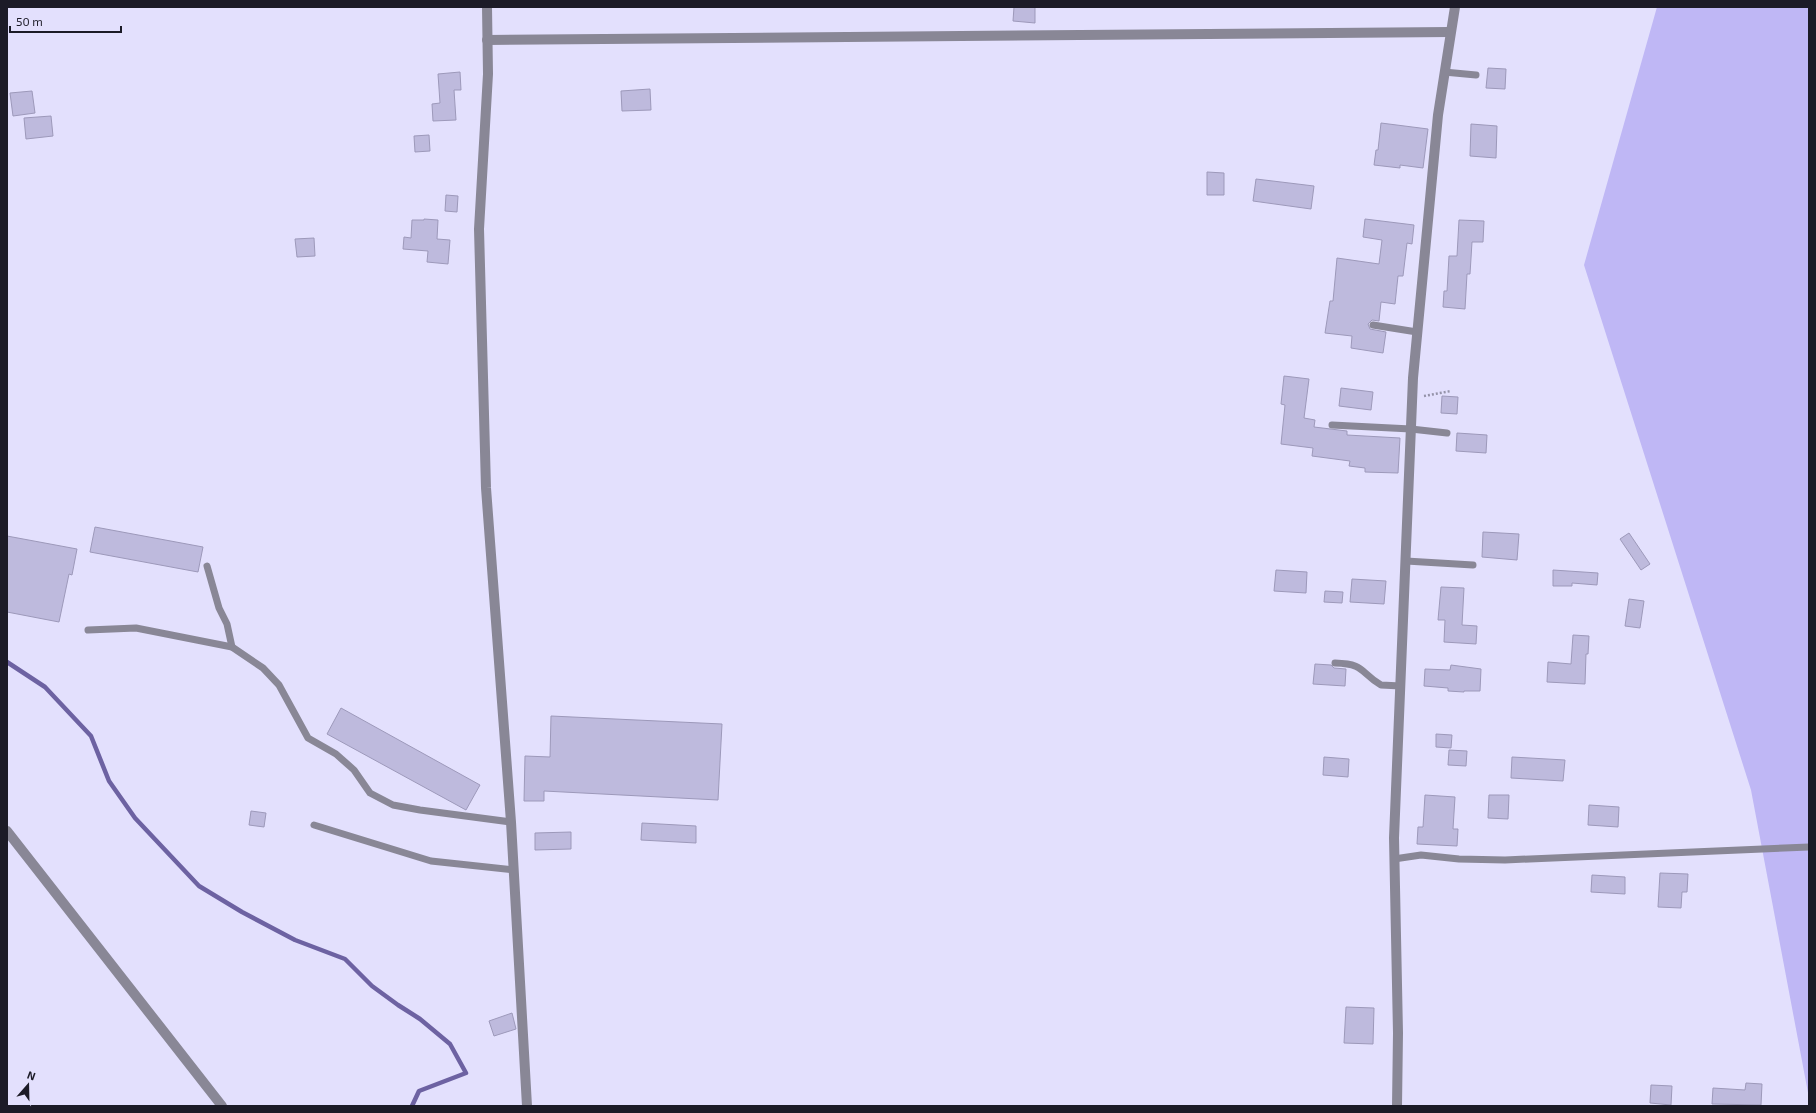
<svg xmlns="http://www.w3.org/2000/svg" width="1816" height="1113" viewBox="0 0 1816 1113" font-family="'Exo 2',sans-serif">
<rect width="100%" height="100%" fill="#e3e0fd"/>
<path fill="#bfb7f5" d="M1657,7h152v1091l-58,-308 -167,-525z"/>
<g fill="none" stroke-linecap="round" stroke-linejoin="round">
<path stroke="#6d62a2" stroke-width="4.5" d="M7,662l38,25 46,49 18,45 26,37 64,68 43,26 53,28 50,19 27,27 26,19 22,14 30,25 16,29 -47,18 -7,15"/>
</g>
<g fill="#bebadd" stroke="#9d99ba">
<path d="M1014,7h21v16l-22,-2z"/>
<path d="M1488,68l18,1 -1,20 -19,-1z"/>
<path d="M460,72l1,18h-7l2,30 -23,1 -1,-17 8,-1 -2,-29z"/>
<path d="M650,89l1,21 -29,1 -1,-20z"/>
<path d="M32,91l3,22 -22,3 -3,-23z"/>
<path d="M51,116l2,20 -27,3 -2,-21z"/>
<path d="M1381,123l47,6 -5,39 -23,-3v3l-26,-3 2,-15h2z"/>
<path d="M1471,124l26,2 -1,32 -26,-2z"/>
<path d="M429,135l1,16 -15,1 -1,-16z"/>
<path d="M1207,172l17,1v22h-17z"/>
<path d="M1256,179l58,7 -3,23 -58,-8z"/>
<path d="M446,195l12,1 -1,16 -12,-1z"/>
<path d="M424,219l14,1 -1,19 13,1 -2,24 -21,-2 1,-11 -25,-2 1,-12 7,1 1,-18h12z"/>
<path d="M1365,219l49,6 -2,19 -5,-1 -4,33h-5l-3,28 -14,-2 -2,19 -7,-1 -4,4 2,5 16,3 -3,21 -32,-5 1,-12 -27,-3 5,-32h3l4,-43 42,6 3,-24 -19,-3z"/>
<path d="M1459,220l25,1 -1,21h-11l-2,32h-3l-2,35 -22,-2 1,-16h3l2,-35h8z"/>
<path d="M314,238l1,18 -18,1 -2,-18z"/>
<path d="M1284,376l25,3 -5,39 11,2 -1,7 33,4v4l53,3 -2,35 -33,-1v-4l-16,-2 1,-5 -38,-5 1,-8 -32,-4 4,-39 -4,-1z"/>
<path d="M1341,388l32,4 -2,18 -32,-4z"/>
<path d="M1442,396l16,1 -1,17 -16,-1z"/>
<path d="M1457,433l30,2 -1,18 -30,-2z"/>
<path d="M95,527l108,20 -5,25 -108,-20z"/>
<path d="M1483,532l36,2 -2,26 -35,-3z"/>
<path d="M1629,533l21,31 -9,6 -21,-31z"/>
<path d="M7,536l70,13 -5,26 -3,-1 -10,48 -52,-10z"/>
<path d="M1276,570l31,2 -1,21 -32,-2z"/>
<path d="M1553,570l45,3 -1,12 -25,-2v3h-19z"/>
<path d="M1352,579l34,2 -2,23 -34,-2z"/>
<path d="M1441,587l23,1 -2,37 15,1 -1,18 -32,-2 1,-22h-7z"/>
<path d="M1325,591l18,1 -1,11 -18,-1z"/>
<path d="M1629,599l15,2 -4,27 -15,-2z"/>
<path d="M1573,635l16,1 -1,18h-2l-1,30 -38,-2 1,-20 23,2z"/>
<path d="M1315,664l16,1 3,3 12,1 -1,17 -32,-2z"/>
<path d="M1451,665l30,4 -1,22h-16v1l-16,-1v-3l-24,-2 1,-17 25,1z"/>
<path d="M341,708l139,77 -14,25 -139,-76z"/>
<path d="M551,716l171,8 -4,76 -174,-9v10h-20l1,-45 25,1z"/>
<path d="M1436,734l16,1 -1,13 -15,-1z"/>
<path d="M1449,750l18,1 -1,15 -18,-1z"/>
<path d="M1324,757l25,2 -1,18 -25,-2z"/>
<path d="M1512,757l53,3 -2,21 -52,-3z"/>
<path d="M1425,795l30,2 -2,32h5l-1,17 -40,-2 1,-17h5z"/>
<path d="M1489,795h20l-1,24 -20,-1z"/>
<path d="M1589,805l30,2 -1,20 -30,-2z"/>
<path d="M251,811l15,2 -2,14 -15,-2z"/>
<path d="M642,823l54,3v17l-55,-3z"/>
<path d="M571,832v17l-36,1v-17z"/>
<path d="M1660,873l28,1 -1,18h-5l-1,16 -23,-1z"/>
<path d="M1592,875l33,2v17l-34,-2z"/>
<path d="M1346,1007l28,1 -1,36 -29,-1z"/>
<path d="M512,1013l4,16 -22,7 -5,-15z"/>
<path d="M1746,1083l16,1 -1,21 -49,-1 1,-16 32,2z"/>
<path d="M1651,1085l21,1 -1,19 -21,-2z"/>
</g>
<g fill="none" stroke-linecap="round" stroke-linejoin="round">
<path stroke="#9593a9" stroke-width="2.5" stroke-dasharray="2 2" stroke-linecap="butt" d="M1424,396l27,-5"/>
<g stroke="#898796" stroke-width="7">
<path d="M1444,72l32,3"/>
<path d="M1373,325l44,7"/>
<path d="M1332,425l79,4 36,4"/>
<path d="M1406,561l67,4"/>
<path d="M207,566l12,42 8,16 5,23"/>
<path d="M88,630l48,-2 96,19 31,21 16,17 29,53 28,16 18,16 16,23 23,12 27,5 91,12"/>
<path d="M1335,663c31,1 24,9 46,22l20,1"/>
<path d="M314,825l117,36 83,9"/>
<path d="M1394,859l27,-4 38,4 46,1 304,-13"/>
</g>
<g stroke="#898796" stroke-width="10">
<path d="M487,7l1,67 -9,155 7,259 25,334 16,284"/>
<path d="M487,40l963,-8"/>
<path d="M7,831l215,275"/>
</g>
<path stroke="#898796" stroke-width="10" d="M1397,1106l1,-73 -4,-195 19,-460 25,-263 17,-108"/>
</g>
<rect width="1816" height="1113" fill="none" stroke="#1c1b27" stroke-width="16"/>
<g transform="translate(28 1085) rotate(20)" stroke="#e3e0fd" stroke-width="3" paint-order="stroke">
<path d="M0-3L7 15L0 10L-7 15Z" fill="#1c1b27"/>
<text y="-6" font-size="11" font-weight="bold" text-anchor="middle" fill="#1c1b27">N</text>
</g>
<path d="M10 26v6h111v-6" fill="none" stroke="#1c1b27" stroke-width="2"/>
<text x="16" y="26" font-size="12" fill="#1c1b27" stroke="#e3e0fd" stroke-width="3" paint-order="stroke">50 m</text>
</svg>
